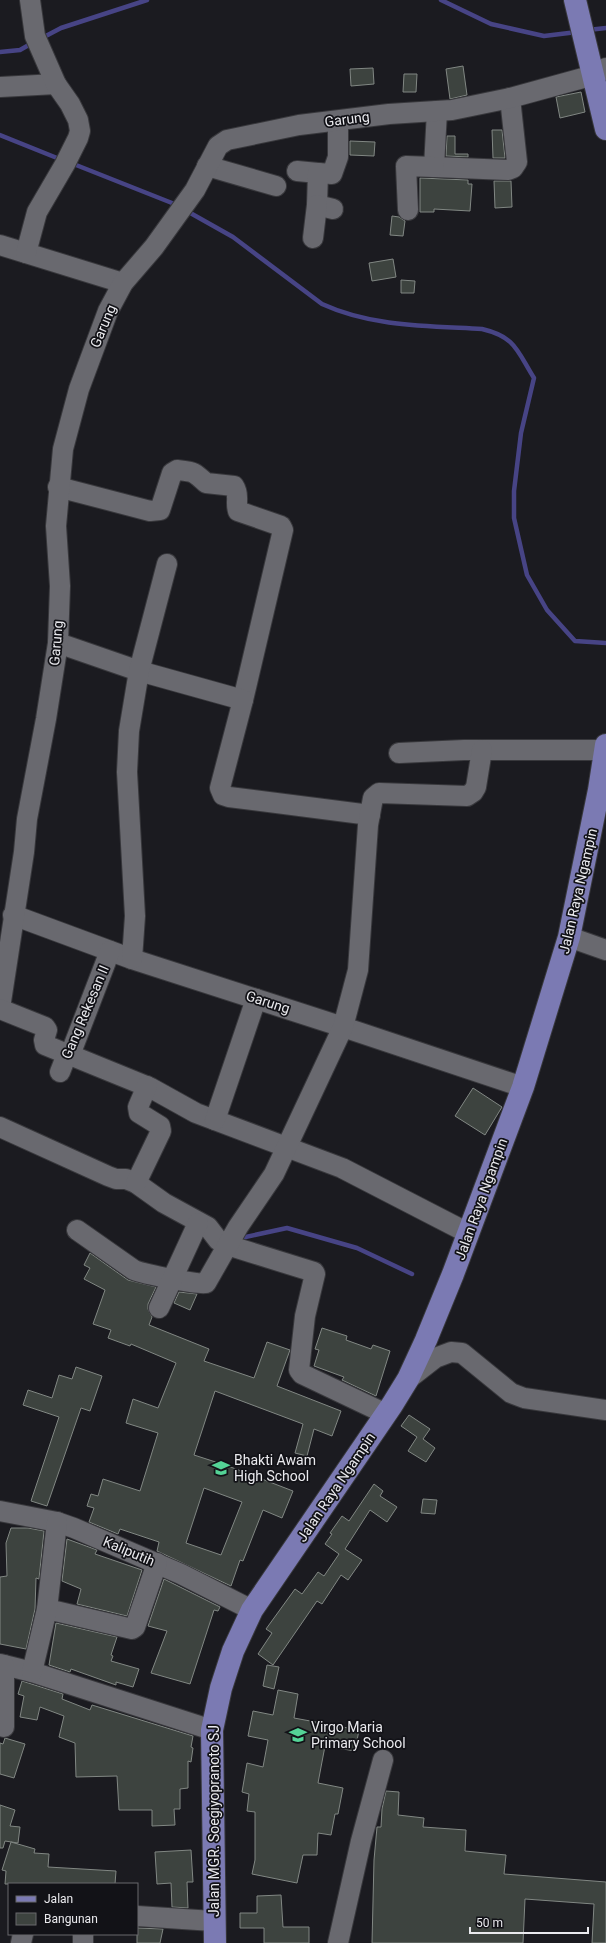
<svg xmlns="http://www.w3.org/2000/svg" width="606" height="1943" viewBox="0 0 606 1943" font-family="Roboto,sans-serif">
<rect width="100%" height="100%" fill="#1b1b20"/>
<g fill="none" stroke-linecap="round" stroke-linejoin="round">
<g stroke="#474485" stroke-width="4.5">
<path d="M441,0l50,24 53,12 33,-4"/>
<path d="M588,30l18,-2"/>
<path d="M42,38l19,-10 86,-28"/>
<path d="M0,52l20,-2 14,-8"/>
<path d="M0,135l62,25"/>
<path d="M71,163l106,42"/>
<path d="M185,210l48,27 89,67c50,23 106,22 160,25 34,8 35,22 52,49l-13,55 -7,58v27l13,57 20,35 28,31 31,2"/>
<path d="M238,1237l3,1 46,-10 70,20 55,26"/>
</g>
</g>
<g fill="#3d433f" stroke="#818783" fill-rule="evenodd">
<path d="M463,66l4,29 -17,4 -4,-30z"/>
<path d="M373,68l1,16 -23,2 -1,-17z"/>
<path d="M404,74h13l-1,18h-13z"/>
<path d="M581,92l4,20 -25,6 -4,-21z"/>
<path d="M492,130h10l3,28h-12z"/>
<path d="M447,136h8v18h13v3l-22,-1z"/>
<path d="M350,141l25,1 -1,14 -24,-1z"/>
<path d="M420,178l48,2v4h4l-2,27 -36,-2v3h-14z"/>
<path d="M494,181h17l1,26 -17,1z"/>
<path d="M392,216l7,1 6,4 -2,15 -13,-1z"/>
<path d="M393,259l3,18 -24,4 -3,-18z"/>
<path d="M401,280l14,1 -1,12h-13z"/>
<path d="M473,1088l29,19 -17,28 -30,-19z"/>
<path d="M90,1253l38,27 28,7 -8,17v5l4,8 -3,8 60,24 -5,12 50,17 13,-36 23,8 -13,36 64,25 -9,25 -18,-7 -7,27 -12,-3 8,-29 -88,-33 -21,64 34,11 65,25 -11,27 -19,-8 -20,51 -3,-1 -9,26 -74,-35 2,-9 -39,-13 -2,5 -29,-12 5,-14 -7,-2 4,-12 7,2 5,-17 37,12 18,-58 -32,-10 7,-24 25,9 18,-45 -45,-19 -1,2 -22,-8 3,-8 -18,-6 12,-34 -21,-11 6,-11 -6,-3zM204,1488l38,14 -21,53 -35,-12z"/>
<path d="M179,1292l18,2 -7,16 -16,-7z"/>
<path d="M322,1328l25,8 -1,4 25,9 2,-4 17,6 -14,45 -34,-16 2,-3 -30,-11 5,-16 -4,-1z"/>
<path d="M76,1367l26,9 -12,35 -9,-3 -34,98 -16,-5 28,-84 -36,-12 5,-15 24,8 7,-23 13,4z"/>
<path d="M409,1415l21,14 -7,10 12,9 -9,14 -18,-11 9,-14 -16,-11z"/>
<path d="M374,1484l9,7 -3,5 17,11 -10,15 -17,-12 -25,39 17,11 -14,20 -7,-5 -19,29 -5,-3 -44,64 -15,-11 14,-21 -6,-4 29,-40 7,5 16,-22 6,4 15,-22 -14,-10 7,-10 -2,-1 12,-17 7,5z"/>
<path d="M423,1499l14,1 -2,14 -14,-1z"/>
<path d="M11,1528h17l16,3 -5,48 -3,-1 -1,31 -9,40 -26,-5v-67l7,-1 -1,-33z"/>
<path d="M67,1539l30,11 -2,4 47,16 -15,46 -50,-12 4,-15 -19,-8z"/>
<path d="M164,1579l56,28 -2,4 -4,-1 -24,74 -39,-11 16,-42 -19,-5z"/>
<path d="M56,1623l61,14 -6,18 2,1 -2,5 28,8 -6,18 -17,-5v3l-45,-16 -1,3 -21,-7z"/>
<path d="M267,1665l12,2 -5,22 -11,-3z"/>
<path d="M22,1681l41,13 -1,5 28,11 2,-5 101,31 -2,11 2,1 -2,14 -3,-1v27l-8,1v20h-6l1,16 -23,1v-16h-33l-2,-34 -41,1 -1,-34 -16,-6 5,-21 -24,-9 -3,13 -17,-3 4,-21 -6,-2z"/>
<path d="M278,1690l20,4 -4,24 65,12 -4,21 -30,-5 -7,37 25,5 -5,26h-3l-4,21 -13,-2 -1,22h-14l-6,28 -45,-9 3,-14v-48l-8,-1 2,-17 -7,-2 5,-29 16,4 5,-27 -20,-4 5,-25 20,4z"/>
<path d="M5,1738l20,6 -11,34 -14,-4v-31l3,1z"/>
<path d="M386,1791l13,1 -1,23 26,3 -1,9 43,3 -1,21 41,4 -2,19 102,8v61h-14l2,-39 -69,-5 -2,44h-151l2,-83 3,-33h4l1,-18z"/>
<path d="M0,1805l15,5 -5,16 10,1 -2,16 -13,-2 -2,7h-3z"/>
<path d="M11,1842l24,7 -1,4 15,1 -1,13 68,4 -1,13h-110l1,-13 -4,-1z"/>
<path d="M191,1850l2,32h-6l1,26 -16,-1 -1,-24 -14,1 -2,-32z"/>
<path d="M281,1895l2,32h26v16h-45v-15h-24v-15h17v-17z"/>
<path d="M137,1928l26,1 -3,14h-23z"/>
</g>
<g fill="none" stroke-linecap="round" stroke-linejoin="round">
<g stroke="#38383c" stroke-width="22">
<g id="minor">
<path d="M0,87l56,-3"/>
<path d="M437,111l-3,56 74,3 5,-2 4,-6 -7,-64"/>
<path d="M207,166l69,20"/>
<path d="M297,171l21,2"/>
<path d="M333,209l-16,-4 1,-32 14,1 6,-17v-36"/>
<path d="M408,210l-2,-44 28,1"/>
<path d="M313,238l4,-33"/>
<path d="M0,245l123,38"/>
<path d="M26,253l11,-41 28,-48 13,-26 2,-7 -2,-11 -8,-16 -14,-20 -21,-48 -5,-36"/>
<path d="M58,487l92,24 10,-1 12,-37 5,-3c17,2 16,1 29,13l28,3c6,9 1,16 4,25l43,15 2,4 -40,170"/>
<path d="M58,643l81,28 104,29 -23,88 3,7 6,2 141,18"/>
<path d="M399,753l65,-3h141"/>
<path d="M13,915l119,44 211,68 180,60"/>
<path d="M569,937l37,13"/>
<path d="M132,959l3,-43 -8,-144 2,-41 10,-60 28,-107"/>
<path d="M0,1008l24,-156 3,-33 19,-100 12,-76 2,-57 -4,-60 7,-77 16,-60 29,-78 15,-28 31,-36 41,-57 23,-44 9,-6 72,-15 90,-11 63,-4 58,-12 84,-23 12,-7"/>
<path d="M0,1009l45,18 2,3 -3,10 1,5 22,9"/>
<path d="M70,1055l81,33 45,25 146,55 126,65"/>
<path d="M60,1072l7,-18 3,1 40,-104"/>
<path d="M215,1120l41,-121"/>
<path d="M0,1127l108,49 8,3h10l10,4 28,20 44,24 10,13 9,5 87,27 1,2 -10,42 -6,54 3,4 84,40"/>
<path d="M136,1183l25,-52 -1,-5 -21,-13 -1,-6 9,-21"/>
<path d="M77,1230l57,40c10,4 64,15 72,13l32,-56 36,-53 69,-147 15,-57 10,-145 5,-27 6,-5 88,3 6,-4 3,-5 6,-37"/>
<path d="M159,1308l39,-85"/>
<path d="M408,1379l27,-21 16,-6 11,1 49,40 13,5 82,12"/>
<path d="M0,1511l57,11 17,6 107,46 71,36"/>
<path d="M47,1609l85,20 3,-2 22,-64"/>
<path d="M0,1664l32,8 180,58"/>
<path d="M4,1665v62"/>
<path d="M32,1672l15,-63 10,-87"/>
<path d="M137,1916l76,5"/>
<path d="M21,1943l2,-9"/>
<path d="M83,1943v-9"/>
<path d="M338,1943l23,-102 22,-81"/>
</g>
</g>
<g stroke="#38383c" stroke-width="24">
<g id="major">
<path d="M575,0l31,129"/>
<path d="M215,1943l-3,-213 9,-42 12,-37 19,-41 140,-205 16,-26 18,-39 27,-66 70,-187 46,-150 30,-147 7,-45"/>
</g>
</g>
<use href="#minor" stroke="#69696f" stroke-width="20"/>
<use href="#major" stroke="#7b7ab3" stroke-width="22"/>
</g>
<defs>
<g id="school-bare" transform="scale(1.38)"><path d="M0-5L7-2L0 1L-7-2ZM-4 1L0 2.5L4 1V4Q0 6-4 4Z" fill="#54d396" stroke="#121217" stroke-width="2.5" paint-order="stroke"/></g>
</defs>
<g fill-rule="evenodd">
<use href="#school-bare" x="221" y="1468"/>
<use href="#school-bare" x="298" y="1735"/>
</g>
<g text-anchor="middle" stroke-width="3.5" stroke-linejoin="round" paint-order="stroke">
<g font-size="14" fill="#eaeaee" stroke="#121217">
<text transform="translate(347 119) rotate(-7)" y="5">Garung</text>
<text transform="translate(103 326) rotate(-67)" y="5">Garung</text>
<text transform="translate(56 643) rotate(-85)" y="5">Garung</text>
<text transform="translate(578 891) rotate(-77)" y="5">Jalan Raya Ngampin</text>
<text transform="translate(268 1002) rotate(18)" y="5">Garung</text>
<text transform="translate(85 1012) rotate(-67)" y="5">Gang Rekesan II</text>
<text transform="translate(481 1199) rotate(-70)" y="5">Jalan Raya Ngampin</text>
<text transform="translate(336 1487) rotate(-56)" y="5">Jalan Raya Ngampin</text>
<text transform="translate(129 1551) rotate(23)" y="5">Kaliputih</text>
<text transform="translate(214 1821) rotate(-90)" y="5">Jalan MGR. Soegiyopranoto SJ</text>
</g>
<g font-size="14" fill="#eaeaee" stroke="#121217" text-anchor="start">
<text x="234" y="1465">Bhakti Awam<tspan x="234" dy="16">High School</tspan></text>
<text x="311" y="1732">Virgo Maria<tspan x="311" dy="16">Primary School</tspan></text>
</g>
</g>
<rect x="8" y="1883" width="130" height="52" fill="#121217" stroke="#68686d"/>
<rect x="16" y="1896" width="20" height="6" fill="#7b7ab3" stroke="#68686d"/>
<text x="44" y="1903" font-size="12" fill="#eaeaee">Jalan</text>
<rect x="16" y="1913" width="20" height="12" fill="#3d433f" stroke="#68686d"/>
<text x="44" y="1923" font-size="12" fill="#eaeaee">Bangunan</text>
<path d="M470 1927v6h118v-6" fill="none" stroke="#eaeaee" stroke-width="2"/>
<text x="476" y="1927" font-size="12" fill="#eaeaee" stroke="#121217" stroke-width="3" paint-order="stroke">50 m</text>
</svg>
